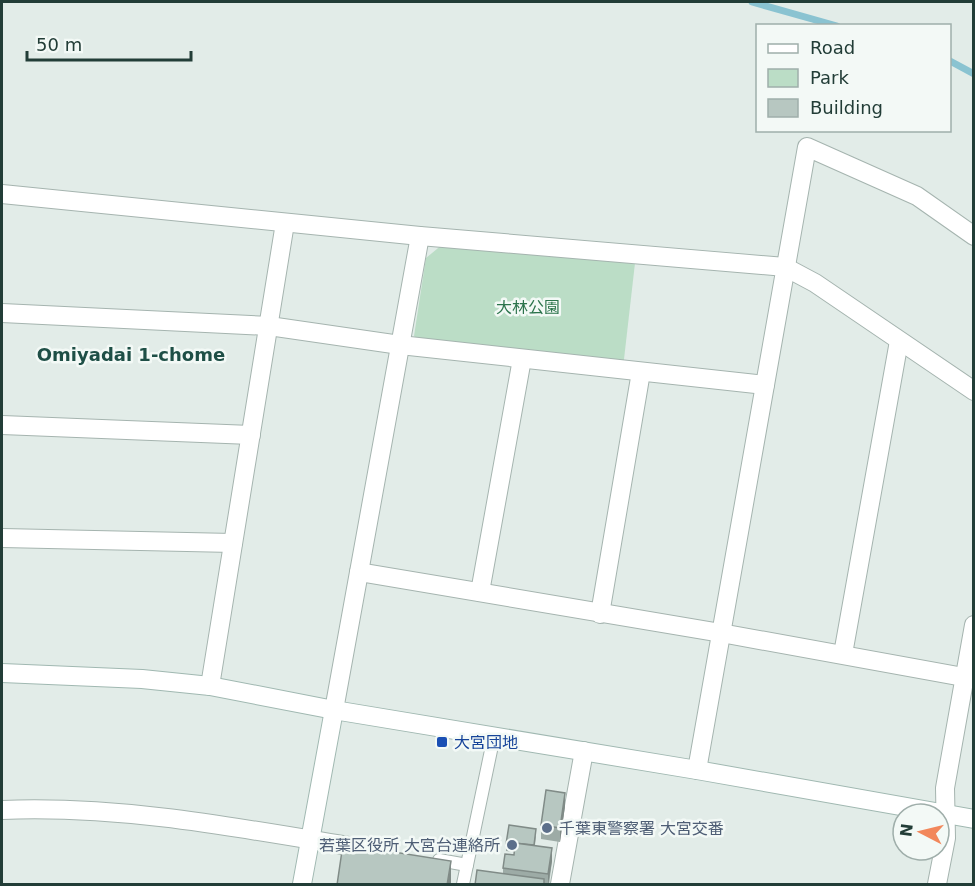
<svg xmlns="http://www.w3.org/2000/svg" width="975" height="886" viewBox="0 0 975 886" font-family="'DejaVu Sans','Noto Sans JP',sans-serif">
<rect width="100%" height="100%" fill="#e2ece8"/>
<path fill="#bbddc6" d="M443,244l192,19 -12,105 -202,-24 -7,-8 12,-78z"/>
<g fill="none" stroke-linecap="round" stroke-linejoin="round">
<g stroke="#8ac3d1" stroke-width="7">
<path d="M752,2l85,24"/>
<path d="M950,61l24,13"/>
</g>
<g stroke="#a5b4af" stroke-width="14">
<g id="lane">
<path d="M439,860l28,5 27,-129"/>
<path d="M463,884l4,-19"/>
</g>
</g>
<g stroke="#a5b4af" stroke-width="20">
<g id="street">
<path d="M2,194l418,42 365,31 30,16 159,108"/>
<path d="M2,313l267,13 131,19 365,40"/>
<path d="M2,425l249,10"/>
<path d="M2,538l231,5"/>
<path d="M359,572l362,61 253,46"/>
<path d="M480,592l42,-233"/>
<path d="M600,614l41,-242"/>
<path d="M843,654l56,-313"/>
<path d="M210,686l75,-463"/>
<path d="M334,710l86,-474"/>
<path d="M697,770l110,-623 110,49 57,40"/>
<path d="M2,810c122,-5 243,19 364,39"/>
<path d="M560,884l24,-133"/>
<path d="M937,884l9,-46 -1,-50 29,-163"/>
</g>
</g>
<g stroke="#a0b8b1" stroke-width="20">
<g id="secondary">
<path d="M2,673l140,6 68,7 124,24 363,60 277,49"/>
<path d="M302,884l32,-174"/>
</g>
</g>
<use href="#lane" stroke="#fff" stroke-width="12"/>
<use href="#street" stroke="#fff" stroke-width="18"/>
<use href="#secondary" stroke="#fff" stroke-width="18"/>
</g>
<g fill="#9daba6">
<path d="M565,806l-5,36 -19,-3v-14z"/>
<path d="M536,836l-1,9 17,16 -3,24h-74l28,-12v-5l11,-13v-3l-8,-1v-7z"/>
</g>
<g fill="#808b87">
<path d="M565,793v13l-5,36v-14z"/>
<path d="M552,848v13l-4,24v-11z"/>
<path d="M451,861v24h-4z"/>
</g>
<g fill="#b7c7c1" stroke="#808b87" stroke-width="1.5">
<path d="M546,790l19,3 -5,35 -19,-3z"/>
<path d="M509,825l27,4 -2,16 -19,-2v2l-9,-1z"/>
<path d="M515,843l37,5 -4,26 -45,-6 2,-14 9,1z"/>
<path d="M343,844l108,17 -4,24h-110z"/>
<path d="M477,870l67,9v6h-69z"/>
</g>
<rect fill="#1a4fb4" stroke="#f3f9f6" stroke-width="2" x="436" y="736" width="12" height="12" rx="3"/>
<g fill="#5c6f8a" stroke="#f3f9f6" stroke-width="2">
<circle cx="547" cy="828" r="6"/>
<circle cx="512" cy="845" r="6"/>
</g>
<g text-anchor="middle" stroke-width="5" stroke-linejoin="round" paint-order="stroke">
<g font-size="16" fill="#2c744c" stroke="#f3f9f6">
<text x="528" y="313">大林公園</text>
</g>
<g font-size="16" fill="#164399" stroke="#f3f9f6" text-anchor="start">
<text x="454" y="748">大宮団地</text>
</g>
<g font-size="16" fill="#4e5e75" stroke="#f3f9f6" text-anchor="start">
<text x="559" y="834">千葉東警察署 大宮交番</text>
<text x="500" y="851" text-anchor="end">若葉区役所 大宮台連絡所</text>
</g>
<g font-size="18" font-weight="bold" fill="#1e4f46" stroke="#f3f9f6">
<text x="131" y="361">Omiyadai 1-chome</text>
</g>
</g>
<rect width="975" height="886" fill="none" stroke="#223d37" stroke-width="6"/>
<rect x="756" y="24" width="195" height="108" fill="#f3f9f6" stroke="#9faeaa" stroke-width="1.5"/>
<rect x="768" y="44" width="30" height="9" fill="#ffffff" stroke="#9faeaa" stroke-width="1.5"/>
<text x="810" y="54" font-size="18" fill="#223d37">Road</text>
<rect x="768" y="69" width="30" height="18" fill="#bbddc6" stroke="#9faeaa" stroke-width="1.5"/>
<text x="810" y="84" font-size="18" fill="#223d37">Park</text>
<rect x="768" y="99" width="30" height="18" fill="#b7c7c1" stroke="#9faeaa" stroke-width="1.5"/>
<text x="810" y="114" font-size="18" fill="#223d37">Building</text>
<g transform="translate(921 832) rotate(277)"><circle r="28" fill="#f3f9f6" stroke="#9faeaa" stroke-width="1.5"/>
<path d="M0-4.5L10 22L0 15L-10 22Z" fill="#f2875b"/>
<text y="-9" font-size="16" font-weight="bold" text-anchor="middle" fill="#223d37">N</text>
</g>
<path d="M27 51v9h164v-9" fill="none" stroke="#223d37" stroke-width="3"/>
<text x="36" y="51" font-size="18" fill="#223d37" stroke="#f3f9f6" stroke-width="4.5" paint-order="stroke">50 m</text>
</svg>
